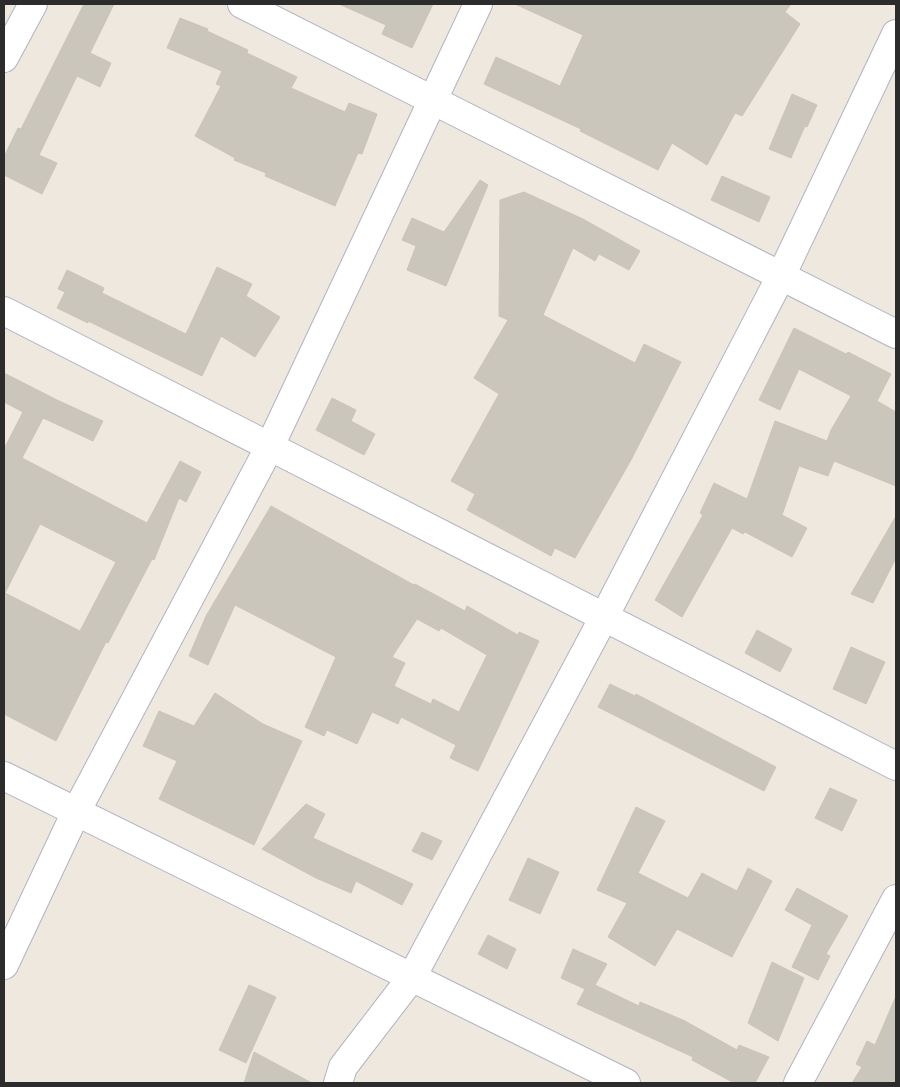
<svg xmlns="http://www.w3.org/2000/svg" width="900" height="1087" viewBox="0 0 900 1087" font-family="Arial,sans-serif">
<rect width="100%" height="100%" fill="#efe8de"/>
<g fill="#cac6bc" stroke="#cbc5b7" fill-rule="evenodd">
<path d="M84,4h30l-24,49 21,10 -11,24 -23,-11 -38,79 18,8 -15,31 -38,-19v-18l14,-29 3,1z"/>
<path d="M339,4h94l-21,44 -30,-14 4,-9z"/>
<path d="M515,4h276l-6,8 15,12 -58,92 -7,-3 -28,52 -35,-22 -14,27 -78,-39 1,-2 -97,-45 12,-27 64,29 23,-51z"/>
<path d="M180,18l28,11 -1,2 41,19 -1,3 50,24 -6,11 54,24 4,-9 28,11 -15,40 -4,-1 -23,53 -70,-30 1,-3 -32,-13 1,-2 -40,-22 26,-50 -5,-2 6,-13 -55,-23z"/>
<path d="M792,94l25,11 -10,22 -2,-1 -14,32 -22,-9z"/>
<path d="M722,176l48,21 -11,25 -48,-22z"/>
<path d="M480,180l8,5 -42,101 -39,-16 9,-24 -14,-6 10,-22 32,14z"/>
<path d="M524,192l59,27 57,32 -11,19 -30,-16 -4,7 -22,-13 -30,67 92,48 9,-19 37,18 -50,98 -56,98 -20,-10 -4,8 -84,-46 8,-16 -24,-13 48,-87 -25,-16 34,-58 -9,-4 1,-116z"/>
<path d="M217,267l35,17 -6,12 34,21 -25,40 -34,-21 -19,40 -114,-55v2l-31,-15 8,-16 -7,-3 9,-19 37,18 -2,5 84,41z"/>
<path d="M794,328l52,26 2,-2 43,22 -14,27 19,11v74l-62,-25 -6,15 -29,-10 -17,49 25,13 -15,29 -47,-25 -2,2 -11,-6 -50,89 -27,-17 48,-85 -3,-2 14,-30 33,16 28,-78 52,20 4,-11 20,-34 -52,-27 -19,41 -21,-10z"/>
<path d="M4,373l53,27 46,21 -10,20 -50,-23 -21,40 125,65 33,-62 21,11 -15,30 -7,-4 -25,62 -2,-1 -44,84 -2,-1 -50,99 -52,-27v-265l19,-37 -19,-10zM40,524l76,38 -36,69 -75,-38z"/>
<path d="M332,398l24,12 -5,11 24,13 -11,21 -48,-25z"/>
<path d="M271,506l143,79 1,-1 50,27 2,-5 51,29 1,-3 20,9 -61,130 -28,-13 6,-13 -55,-28 -3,7 -26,-12 -15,32 -30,-14 -3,6 -19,-9 31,-70 -101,-52 -27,60 -19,-9 17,-40zM417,619l22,12 2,-3 46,27 -28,57 -26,-13 -2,5 -37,-18 11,-23 -13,-6z"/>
<path d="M896,516v42l-23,45 -22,-9z"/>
<path d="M757,630l35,19 -12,23 -35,-19z"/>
<path d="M851,647l34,15 -19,42 -33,-15z"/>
<path d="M610,684l25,12 1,-2 140,73 -12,24 -166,-84z"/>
<path d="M215,693l48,31 39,17 -48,104 -95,-46 18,-38 -34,-15 16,-35 35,15z"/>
<path d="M830,788l27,12 -15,31 -27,-13z"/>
<path d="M306,804l19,10 -12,24 100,46 -11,21 -46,-24 -5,12 -35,-15 -54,-29z"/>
<path d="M636,807l29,14 -27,52 50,25 14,-25 35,18 11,-23 24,13 -40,76 -55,-28 -22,37 -47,-29 19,-34 -30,-13z"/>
<path d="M422,832l20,9 -10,19 -20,-9z"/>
<path d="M528,858l31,14 -19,42 -31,-14z"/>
<path d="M797,888l51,28 -22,38 4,2 -12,24 -26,-13 20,-42 -27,-15z"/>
<path d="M488,935l28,14 -9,20 -29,-15z"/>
<path d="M573,949l34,15 -12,21 44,21 1,-4 43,18 54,30 2,-5 30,12 -14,26h-21l-42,-23 1,-3 -116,-53 8,-15 -24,-11z"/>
<path d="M772,962l32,16 -26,63 -30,-18z"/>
<path d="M249,985l27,12 -30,66 -27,-13z"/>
<path d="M896,996v87h-44l10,-16 -6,-3 11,-23 8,4z"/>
<path d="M254,1052l58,31h-68z"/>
</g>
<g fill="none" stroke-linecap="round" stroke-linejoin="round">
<g stroke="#b1b3c1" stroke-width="30">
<g id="street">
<path d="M242,4l654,330"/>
<path d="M4,58l29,-54"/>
<path d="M4,311l892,455"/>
<path d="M4,776l622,307"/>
<path d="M4,965l72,-153 194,-366 208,-442"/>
<path d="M338,1083l5,-16 69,-90 192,-360 177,-341 115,-242"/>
<path d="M798,1083l98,-184"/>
</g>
</g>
<use href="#street" stroke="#fff" stroke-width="28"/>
</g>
<rect width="900" height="1087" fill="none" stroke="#2c2c2c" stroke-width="10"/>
</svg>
